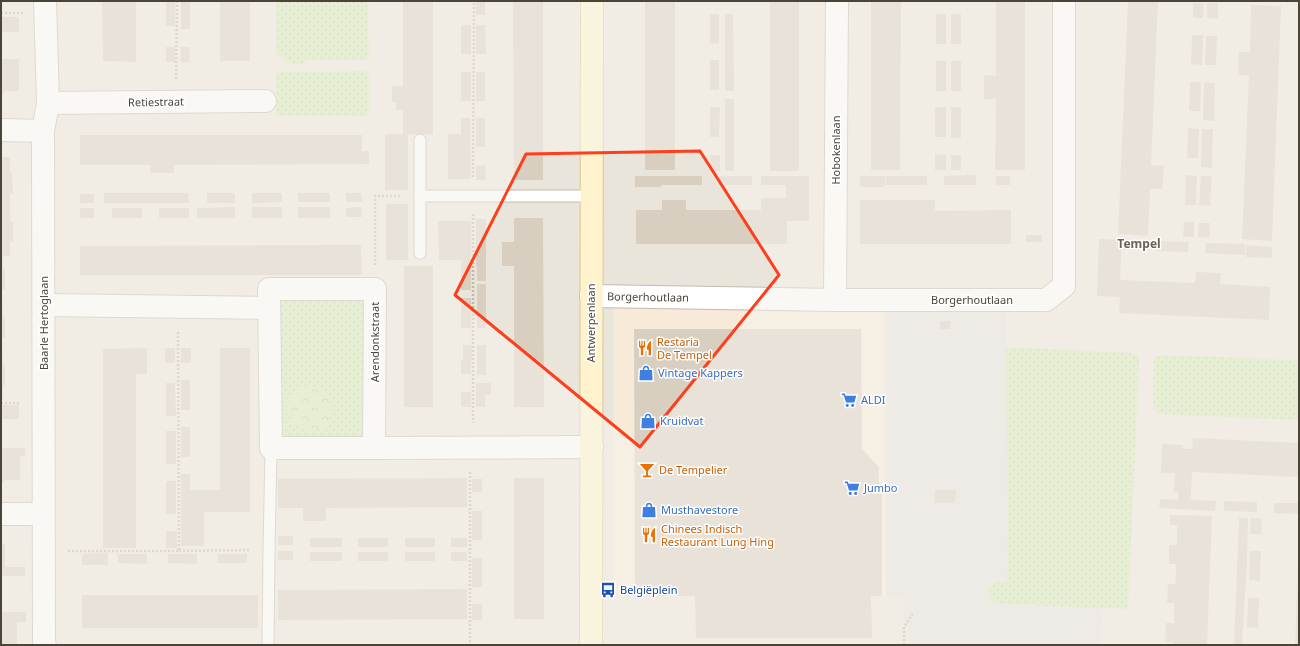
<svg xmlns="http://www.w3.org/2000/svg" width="1300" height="646" viewBox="0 0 1300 646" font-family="'Noto Sans',sans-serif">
<defs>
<pattern id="grass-dots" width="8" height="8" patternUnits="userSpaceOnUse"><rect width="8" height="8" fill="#d2eab5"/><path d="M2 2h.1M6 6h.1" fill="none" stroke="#b6ca9c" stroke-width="1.8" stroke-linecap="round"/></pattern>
<pattern id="park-crowns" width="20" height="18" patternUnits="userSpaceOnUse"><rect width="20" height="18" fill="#d2eab5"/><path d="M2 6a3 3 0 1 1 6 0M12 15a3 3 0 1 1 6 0" fill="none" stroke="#b6ca9c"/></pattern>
</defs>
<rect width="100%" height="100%" fill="#f6f3ec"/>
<rect fill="#eae5da" x="1" y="1" width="1298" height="644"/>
<path fill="#f7ead8" d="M613,303l272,7 1,286 -272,-3z"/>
<g fill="url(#grass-dots)">
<path d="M276,1h92l1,59h-61l-5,4 -14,-1 -13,-11z"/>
<path d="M369,71v45l-93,-1v-43z"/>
<path d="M279,296h88l2,136 -6,7 -84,-2z"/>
<path d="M1006,347l126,6 5,3 2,5 -11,248 -130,-5c-9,-3 -9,-8 -10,-16l6,-6h13z"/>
<path d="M1162,355l134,5 3,1v58l-3,1 -137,-6 -6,-6 1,-48 3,-4z"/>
</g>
<path fill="url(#park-crowns)" d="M317,388l12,9 4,15 -7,14 -14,6 -15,-4c-12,-19 -12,-24 5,-39z"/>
<path fill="#e5e3e0" d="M885,310h121l1,272h-13l-6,6 1,8 3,6 6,2 104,5 -2,36h-191v-16l-5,-10 -1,-23h-17z"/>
<g fill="#d8cfc1">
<path d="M102,1h34v61l-33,-1z"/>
<rect x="166" y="1" width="9" height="25"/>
<rect x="181" y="1" width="9" height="28"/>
<rect x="220" y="1" width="30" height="60"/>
<path d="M403,1h30v133h-25v56h-23v-56h18v-24h-7v-8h-4v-16h11z"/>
<rect x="476" y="1" width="9" height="14"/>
<path d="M513,1h30v179h-29z"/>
<rect x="645" y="1" width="30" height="169"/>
<rect x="770" y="1" width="29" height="170"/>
<path d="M871,1h30l-1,169h-29z"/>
<path d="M996,1h29v169h-30l1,-71h-12v-24l12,1z"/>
<path d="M1128,1h30l-7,164 13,1 -2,23h-12l-2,47 -30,-2z"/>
<path d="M1193,3h11l-1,15h-10z"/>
<path d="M1207,3h11v16l-11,-1z"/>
<path d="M1251,5l30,1 -9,235 -30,-2 7,-164h-11l1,-23h11z"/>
<path d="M710,14h9v30l-9,-1z"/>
<path d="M725,14h8l1,77h-9z"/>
<rect x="936" y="14" width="10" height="30"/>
<rect x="951" y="14" width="10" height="30"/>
<rect x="1" y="17" width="18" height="15"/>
<rect x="461" y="25" width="10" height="29"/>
<path d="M476,25h9l1,29h-10z"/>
<path d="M1192,35h11l-1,30 -11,-1z"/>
<path d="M1206,36h11l-1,29h-11z"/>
<rect x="166" y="47" width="9" height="15"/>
<path d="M181,47h9l-1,15h-8z"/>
<path d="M1,59h18v32h-15v3h-3z"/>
<rect x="710" y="60" width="9" height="30"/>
<rect x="936" y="61" width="10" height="30"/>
<rect x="951" y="61" width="10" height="30"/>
<rect x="461" y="72" width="10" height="29"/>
<rect x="476" y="72" width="9" height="29"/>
<path d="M1190,82h11l-1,29h-11z"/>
<path d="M1204,82l11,1 -1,38 -11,-1z"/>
<rect x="725" y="99" width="9" height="72"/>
<path d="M710,107h10l-1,30h-9z"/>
<rect x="935" y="107" width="11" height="30"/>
<rect x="951" y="107" width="10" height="31"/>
<path d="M461,118h9l1,61h-23v-45h13z"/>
<rect x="476" y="118" width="9" height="29"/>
<path d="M1188,128l11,1 -1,29h-11z"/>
<path d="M1202,129h11l-1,39 -11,-1z"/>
<path d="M80,135h282v16h7v13l-195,1v8h-23l-1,-8h-70z"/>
<path d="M935,154l11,1v15h-11z"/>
<rect x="710" y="155" width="10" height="16"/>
<rect x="951" y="155" width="10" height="15"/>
<path d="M1,157h9v16h2l1,20h-3v28h3v21h-3v14h-7v13h2v20h-4z"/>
<path d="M485,165l1,15h-10v-14z"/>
<path d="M976,175v10h-32v-9z"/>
<path d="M1186,175l11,1 -1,29h-11z"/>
<path d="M635,176h67v9h-41v2h-26z"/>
<rect x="719" y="176" width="33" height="9"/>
<path d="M761,176h48v45h-22v23h-151v-34h26v-10h24v10h75v-12h25v-13h-25z"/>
<rect x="860" y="176" width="25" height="11"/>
<rect x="886" y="176" width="41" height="9"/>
<rect x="996" y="176" width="14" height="9"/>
<path d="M1201,176h11l-2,30 -11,-1z"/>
<path d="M104,193h84l1,10h-85z"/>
<rect x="207" y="193" width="28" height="10"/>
<path d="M252,193h30v9l-30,1z"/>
<rect x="298" y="193" width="32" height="9"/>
<path d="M346,193h15l1,9h-16z"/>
<rect x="80" y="194" width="14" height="9"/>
<path d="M860,200h75v11l76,-1v34h-151z"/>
<rect x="386" y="204" width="22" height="56"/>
<path d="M235,207v11h-38v-10z"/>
<rect x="252" y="207" width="30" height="11"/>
<rect x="298" y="207" width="32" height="11"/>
<path d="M361,207l1,10h-16v-9z"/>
<rect x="80" y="208" width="14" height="10"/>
<rect x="112" y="208" width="30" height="10"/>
<rect x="159" y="208" width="30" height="10"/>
<path d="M514,218h29l1,189h-30v-141h-12v-24h12z"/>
<path d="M476,219h10v62h-9v-15h-1z"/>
<path d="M438,221h33v69h-10v-30h-22z"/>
<path d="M1184,222h10v15h-11z"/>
<path d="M1199,223h11l-1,15 -11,-1z"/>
<rect x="1026" y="235" width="16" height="7"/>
<path d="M1099,239l23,1 -2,40 75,3 1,-11 25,1 -1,11 50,3 -1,33 -150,-7 1,-16 -23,-1z"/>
<path d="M1123,239l16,1v10h-16z"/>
<path d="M1156,241l33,1 -1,10 -32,-1z"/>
<path d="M1206,243l39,1v11l-40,-2z"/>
<path d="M337,245h24l1,30h-282v-29z"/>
<path d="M1246,245l26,2v11l-26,-1z"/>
<rect x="404" y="266" width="29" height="141"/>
<rect x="477" y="284" width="9" height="44"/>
<path d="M1,293h1l1,24h2v21h-4z"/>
<rect x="461" y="298" width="10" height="30"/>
<rect x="940" y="321" width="10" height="8"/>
<path d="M634,329h227l1,120 17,18v26h3v103h-11l1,42h-176l-1,-42h-60z"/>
<path d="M1,341h1l1,24h2v20h-2v15h-2z"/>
<path d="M463,345h9v15h-1v14h-10v-14h2z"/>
<rect x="477" y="345" width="9" height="30"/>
<path d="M147,348v26h-11v174h-33v-199z"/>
<rect x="165" y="348" width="10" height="15"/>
<rect x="181" y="348" width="10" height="15"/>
<path d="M220,348h30v164h-46v34h-23v-72h9v16h30z"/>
<rect x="181" y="380" width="9" height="30"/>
<path d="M166,383h9l1,33h-10z"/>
<path d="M476,383h15v12h-6v12h-9z"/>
<rect x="461" y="392" width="10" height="15"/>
<rect x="1" y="405" width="18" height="14"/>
<rect x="181" y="427" width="9" height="30"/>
<rect x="166" y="431" width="10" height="33"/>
<path d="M1193,438l106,5v34l-107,-5 -2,35 1,-7 25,1 -1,10 -56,-3 1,-9 18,1v-8h-4l1,-19h-14l1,-29 21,1v4h9z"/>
<path d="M1,448h24v8h-5v24h-16v2h-3z"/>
<path d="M467,478v29l-141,1v13h-23v-13h-25v-29z"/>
<rect x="514" y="478" width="30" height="141"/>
<rect x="472" y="479" width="10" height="13"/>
<rect x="166" y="481" width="10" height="33"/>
<path d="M935,490h21l-1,13h-21z"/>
<path d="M1224,501l33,1v10l-33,-1z"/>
<path d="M1274,503h25v11l-25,-1z"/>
<rect x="472" y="511" width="10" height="29"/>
<path d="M1170,515l42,1 -5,129h-34v-3h-8l1,-19h8v-20h-7l1,-19h7l1,-10v-10h-7v-19h8v-20h-7z"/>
<path d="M1239,518h9l-1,43 -5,84h-8z"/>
<path d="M1251,518l11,1 -1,15h-11z"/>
<rect x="166" y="531" width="11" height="17"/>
<rect x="278" y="536" width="15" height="9"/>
<rect x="310" y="538" width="32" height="9"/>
<rect x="358" y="538" width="30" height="9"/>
<rect x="405" y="538" width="30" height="9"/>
<rect x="451" y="538" width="16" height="9"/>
<path d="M1,544h4v23h20v9h-24z"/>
<rect x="278" y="551" width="15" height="9"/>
<path d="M1250,551h11l-1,30 -11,-1z"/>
<rect x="310" y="552" width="32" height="9"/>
<rect x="358" y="552" width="30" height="9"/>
<rect x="405" y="552" width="30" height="9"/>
<rect x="451" y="552" width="16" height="9"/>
<path d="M108,553v12h-26v-11z"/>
<path d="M118,554h29v10l-29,-1z"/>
<path d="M168,554h29v10l-29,-1z"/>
<path d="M218,554h29v9h-30z"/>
<rect x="472" y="558" width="10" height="29"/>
<path d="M1298,574h1v71h-4z"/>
<path d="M467,589v30l-189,1v-30z"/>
<rect x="82" y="595" width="176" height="33"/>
<path d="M1248,598h11l-1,30 -11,-1z"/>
<rect x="472" y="604" width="10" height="16"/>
<path d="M1,612h25v10h-9v23h-16z"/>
</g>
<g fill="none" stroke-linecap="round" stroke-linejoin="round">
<g stroke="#c2bbae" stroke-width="13">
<g id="lane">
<path d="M420,140v113"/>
<path d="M420,196h171"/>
<path d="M268,645l1,-95 2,-102"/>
</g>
</g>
<g stroke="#c2bbae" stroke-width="24">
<g id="street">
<path d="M45,1l3,102 -5,28 1,512 1,2"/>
<path d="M48,103l217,-2"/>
<path d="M1,130l42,1"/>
<path d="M269,289h106l-1,159h-103z"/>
<path d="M591,296l244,4h211l18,-14v-285"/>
<path d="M835,300l2,-299"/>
<path d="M44,305l225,3"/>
<path d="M374,448l218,-1"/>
<path d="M1,514h42"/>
</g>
</g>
<g stroke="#d6c79b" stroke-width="24">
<path id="secondary" d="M591,645l1,-644"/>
</g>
<g stroke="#c4b79f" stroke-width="2.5" stroke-dasharray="2 2" stroke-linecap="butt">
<path d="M1,13h22"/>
<path d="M176,79l1,-78"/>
<path d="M473,177l1,-176"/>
<path d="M473,214v209"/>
<path d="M375,265v-69h26"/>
<path d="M1,403h19"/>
<path d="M470,472v173"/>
<path d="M68,551h111l-1,-220"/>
<path d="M179,551l71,-1"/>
<path d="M904,645v-18l10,-15"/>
</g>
<use href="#lane" stroke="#fff" stroke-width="11"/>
<use href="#street" stroke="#fff" stroke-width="22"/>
<use href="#secondary" stroke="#fff3cd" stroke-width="22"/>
</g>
<path d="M0 0H1300V646H0ZM700,151l79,124 -139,172 -185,-152 71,-141z" fill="#f6f3ec" fill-opacity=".55" fill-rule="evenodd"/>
<path fill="none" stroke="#fc3f1d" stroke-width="3" stroke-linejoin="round" d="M700,151l79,124 -139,172 -185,-152 71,-141z"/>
<defs>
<g id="restaurant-bare" transform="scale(1.2)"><path d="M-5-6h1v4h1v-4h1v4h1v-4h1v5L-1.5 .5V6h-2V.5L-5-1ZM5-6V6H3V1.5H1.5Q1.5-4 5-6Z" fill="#e8710a" stroke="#fff" stroke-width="2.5" paint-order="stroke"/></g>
<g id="shop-bare" transform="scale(1.2)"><path d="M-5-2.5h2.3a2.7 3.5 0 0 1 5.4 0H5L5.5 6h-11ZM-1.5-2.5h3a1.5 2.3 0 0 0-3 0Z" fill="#3f7fe0" stroke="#fff" stroke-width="2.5" paint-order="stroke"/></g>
<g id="supermarket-bare" transform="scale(1.2)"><path d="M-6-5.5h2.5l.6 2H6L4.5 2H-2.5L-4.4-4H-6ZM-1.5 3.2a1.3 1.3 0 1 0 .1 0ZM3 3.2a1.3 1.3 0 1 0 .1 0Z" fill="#3f7fe0" stroke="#fff" stroke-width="2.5" paint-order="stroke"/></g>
<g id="bar-bare" transform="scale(1.2)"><path d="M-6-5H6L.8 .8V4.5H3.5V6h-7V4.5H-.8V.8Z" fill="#e8710a" stroke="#fff" stroke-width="2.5" paint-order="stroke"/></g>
<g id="bus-bare" transform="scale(1.2)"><path d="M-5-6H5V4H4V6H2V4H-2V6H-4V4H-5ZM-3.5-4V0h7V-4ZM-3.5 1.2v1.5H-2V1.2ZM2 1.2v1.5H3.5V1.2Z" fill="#1a4fb4" stroke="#fff" stroke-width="2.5" paint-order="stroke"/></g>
</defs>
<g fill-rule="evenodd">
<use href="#restaurant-bare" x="645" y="348"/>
<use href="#shop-bare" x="646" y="373"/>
<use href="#supermarket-bare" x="849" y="400"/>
<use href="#shop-bare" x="648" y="421"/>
<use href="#bar-bare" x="647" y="470"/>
<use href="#supermarket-bare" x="852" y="488"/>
<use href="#shop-bare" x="649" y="510"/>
<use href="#restaurant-bare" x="649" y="535"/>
<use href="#bus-bare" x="608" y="590"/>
</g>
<g text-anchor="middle" stroke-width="3" stroke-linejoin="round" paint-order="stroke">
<g font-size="11" fill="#4b4439" stroke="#fff">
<text transform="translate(156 102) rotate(-1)" y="4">Retiestraat</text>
<text transform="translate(836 150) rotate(-90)" y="4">Hobokenlaan</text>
<text transform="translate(648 297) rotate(1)" y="4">Borgerhoutlaan</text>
<text x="972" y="304">Borgerhoutlaan</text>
<text transform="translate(44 323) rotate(-90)" y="4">Baarle Hertoglaan</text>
<text transform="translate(591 323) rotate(-90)" y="4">Antwerpenlaan</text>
<text transform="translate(375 342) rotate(-90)" y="4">Arendonkstraat</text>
</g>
<g font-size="11" fill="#c56008" stroke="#fff" text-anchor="start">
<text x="657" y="346">Restaria<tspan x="657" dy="13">De Tempel</tspan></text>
<text x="659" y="474">De Tempelier</text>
<text x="661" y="533">Chinees Indisch<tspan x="661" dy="13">Restaurant Lung Hing</tspan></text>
</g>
<g font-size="11" fill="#366cbe" stroke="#fff" text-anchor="start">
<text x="658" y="377">Vintage Kappers</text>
<text x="861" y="404">ALDI</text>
<text x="660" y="425">Kruidvat</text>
<text x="864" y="492">Jumbo</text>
<text x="661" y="514">Musthavestore</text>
</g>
<g font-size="11" fill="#164399" stroke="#fff" text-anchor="start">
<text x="620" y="594">Belgiëplein</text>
</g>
<g font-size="12" font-weight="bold" fill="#6e6250" stroke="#fff">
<text x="1139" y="248">Tempel</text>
</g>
</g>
<rect width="1300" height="646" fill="none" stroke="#4b4439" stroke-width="4"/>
</svg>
